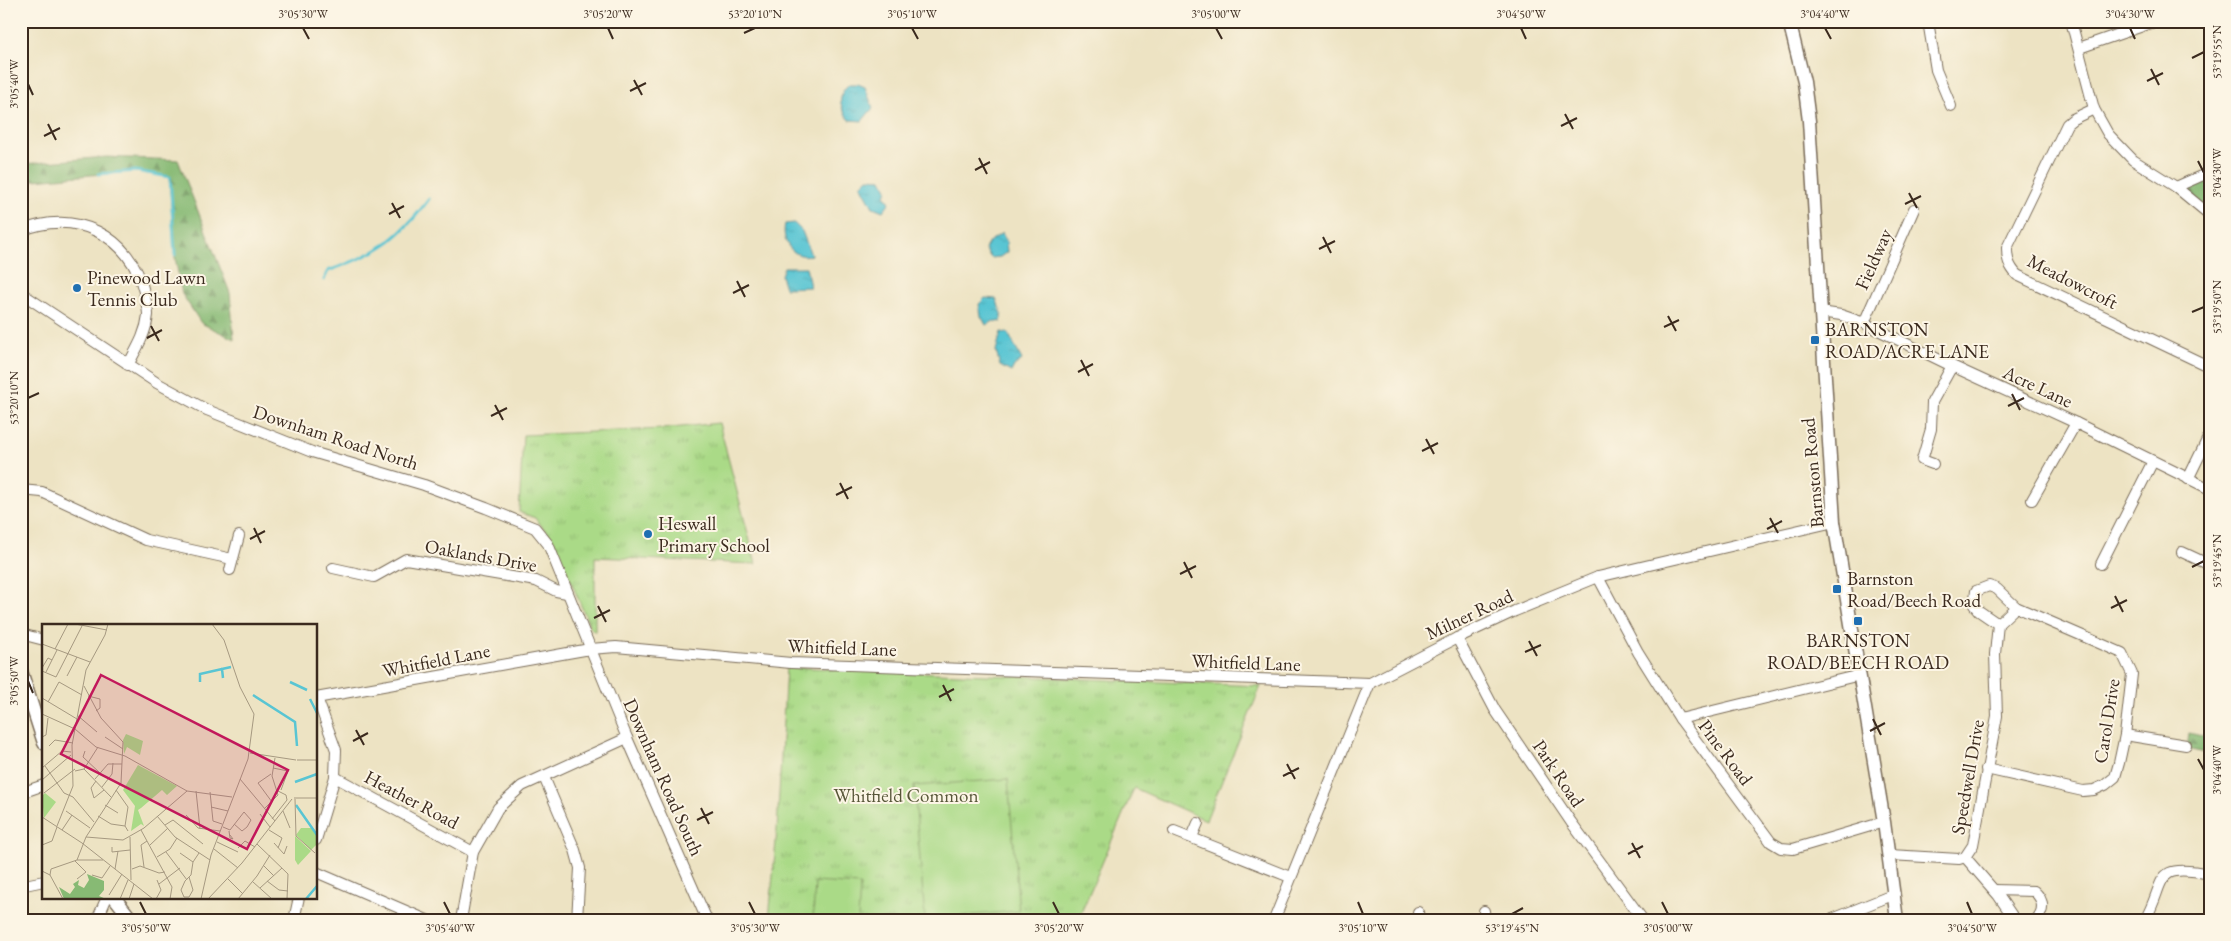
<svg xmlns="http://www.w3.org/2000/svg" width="2231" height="941" viewBox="0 0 2231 941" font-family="'EB Garamond',serif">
<defs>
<pattern id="grass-tufts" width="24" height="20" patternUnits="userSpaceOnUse" patternTransform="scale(1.25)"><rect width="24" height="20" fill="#aada87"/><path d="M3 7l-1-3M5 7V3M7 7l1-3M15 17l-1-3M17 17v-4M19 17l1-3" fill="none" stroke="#93bb74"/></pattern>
<pattern id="forest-firs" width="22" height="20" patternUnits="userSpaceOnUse" patternTransform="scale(1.25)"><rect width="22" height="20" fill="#87ba74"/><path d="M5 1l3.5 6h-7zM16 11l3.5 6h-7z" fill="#70975f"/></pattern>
<pattern id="water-ripples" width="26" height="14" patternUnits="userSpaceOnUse" patternTransform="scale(1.25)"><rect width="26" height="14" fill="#59c5d3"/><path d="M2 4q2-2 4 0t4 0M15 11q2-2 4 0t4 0" fill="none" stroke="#4ea9b5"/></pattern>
</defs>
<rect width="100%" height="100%" fill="#fcf5e5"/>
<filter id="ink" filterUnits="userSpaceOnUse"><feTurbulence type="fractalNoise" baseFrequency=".02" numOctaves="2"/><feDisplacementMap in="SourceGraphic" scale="10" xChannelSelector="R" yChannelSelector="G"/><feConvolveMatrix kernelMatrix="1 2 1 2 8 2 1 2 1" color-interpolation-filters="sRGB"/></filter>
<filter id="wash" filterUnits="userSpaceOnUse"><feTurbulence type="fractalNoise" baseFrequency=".0096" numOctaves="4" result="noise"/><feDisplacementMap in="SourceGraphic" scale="20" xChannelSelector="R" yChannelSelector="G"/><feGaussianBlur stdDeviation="1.12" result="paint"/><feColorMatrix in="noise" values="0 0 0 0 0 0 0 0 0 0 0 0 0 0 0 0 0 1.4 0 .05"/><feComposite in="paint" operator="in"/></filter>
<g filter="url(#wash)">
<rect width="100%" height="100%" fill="#ede3c3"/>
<g fill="url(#grass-tufts)" stroke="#728252">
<path d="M719,423l37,141 -161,-7v75l-5,-5 -36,-86 -19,-23 -16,-6 4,-77 139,-6z"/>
<path d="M786,667l475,19 -55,134 -72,-32 -56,132h-309l8,-90z"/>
</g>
<g fill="url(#forest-firs)" stroke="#617249">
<path d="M106,157l72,3 52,133 4,46 -33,-16 -19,-29 -7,-37 -6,-80 -33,-6 -113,10v-17z"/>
<path d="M2210,176v35l-20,-17 -1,-6 5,-6z"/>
<path d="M2189,733l21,5v16l-23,-5z"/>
</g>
<g fill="#aada87" stroke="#728252">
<path d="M1008,779l11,132 -94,8 -11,-133z"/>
<path d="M815,882l45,3 -2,35h-45z"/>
</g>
<g fill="url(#water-ripples)" stroke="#4a7878">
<path d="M849,84h9l7,3 8,21 -11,13 -12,-1c-10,-11 -14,-24 -1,-36z"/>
<path d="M868,178l14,1 5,10 -2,7 5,6 -7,9 -10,-4 -12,-22z"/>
<path d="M794,223l8,8 9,24c-19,4 -30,-14 -26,-31z"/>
<path d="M1002,233l4,8 1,11 -7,5 -9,1 -6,-9 4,-7z"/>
<path d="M784,267h22l4,20 -25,1 -4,-13z"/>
<path d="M985,298l11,1 6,16 -1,7 -7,-1 -8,4 -5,-9 -2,-12z"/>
<path d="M1001,332l7,1 14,27 -8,6 -3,6 -11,-6 -4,-15z"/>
</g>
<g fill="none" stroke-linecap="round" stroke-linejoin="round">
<g stroke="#59c5d3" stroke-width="3">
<path d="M98,174l38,-3 34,6 5,78"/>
<path d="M324,280l4,-9c50,-18 69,-29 101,-72"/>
</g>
</g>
</g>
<g filter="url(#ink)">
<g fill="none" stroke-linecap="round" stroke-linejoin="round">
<g stroke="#796b58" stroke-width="12">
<g id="minor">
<path d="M1928,21l8,49 15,36"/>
<path d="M2071,21l23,88 14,25 25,26 43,27 34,28"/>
<path d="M2079,48l78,-27"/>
<path d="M2094,109l-21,10 -6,5 -60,124c0,12 2,18 10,27l193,92"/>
<path d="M2176,187l34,-15"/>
<path d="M21,231c53,-23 110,4 123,61 1,7 4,15 4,23 -2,19 -11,33 -20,50"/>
<path d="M21,293l136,90 50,27 105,42 112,33 62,23 49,20 13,16 79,194 80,182"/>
<path d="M1820,312l21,3 23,8 88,43 124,57 134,66"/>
<path d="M1864,323l50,-114"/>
<path d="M1933,464l-11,-4 9,-31 1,-27 20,-36"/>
<path d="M2188,479l22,-45"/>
<path d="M21,490l21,2 104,48 86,19"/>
<path d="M2032,500l44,-77"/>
<path d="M2182,552l28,13"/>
<path d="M2101,564l52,-103"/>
<path d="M333,568l41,9 32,-18 130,22 20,10 11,2"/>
<path d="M230,570l9,-34"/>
<path d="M1598,577l40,75 42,67 91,123 10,6 12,1 91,-27"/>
<path d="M21,634l23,6"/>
<path d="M1457,638l38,72 76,112 72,98"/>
<path d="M316,698l274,-49 26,-2 175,16 579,20"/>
<path d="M1680,719l180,-44"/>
<path d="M2125,735l61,10"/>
<path d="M1986,769l97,22 11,-1 11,-5 10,-8 4,-14 6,-28 7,-61 -10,-21 -106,-46 -19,-18 -8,-3 -13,5 -2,14 5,6 19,13"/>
<path d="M335,777l138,75"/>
<path d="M544,777l31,73 5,18 -3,52"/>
<path d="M21,793l23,-8"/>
<path d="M1174,831l116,46"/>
<path d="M1192,837l6,-14"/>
<path d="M316,840l19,-63 1,-27 -19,-52"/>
<path d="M1890,855l69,4 6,-2 8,-12 24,-129 -2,-62 3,-30 18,-17"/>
<path d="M1965,857l33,38 17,25"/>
<path d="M316,872l111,48"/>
<path d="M21,887l4,-2 19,-4"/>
<path d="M1994,890l40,1c10,9 11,19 2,29"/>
<path d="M1484,911l1,9"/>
<path d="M1418,912l1,8"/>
<path d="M97,920l10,-23"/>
<path d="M294,920l5,-23"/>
<path d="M461,920l12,-68 25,-44 24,-22 105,-48"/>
<path d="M1274,920l96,-237 87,-45 58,-27 83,-34 236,-55"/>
<path d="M1830,920l65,-26"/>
<path d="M2145,920c22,-39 6,-58 65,-46"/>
</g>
</g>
<g stroke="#796b58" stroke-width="15">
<g id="major">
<path d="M1789,21l15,61 5,39 25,401 50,300 13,98"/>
<path d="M21,671l23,72"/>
<path d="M114,897l18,23"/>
</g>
</g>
<use href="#minor" stroke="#fff" stroke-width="10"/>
<use href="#major" stroke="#fff" stroke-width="12"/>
</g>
</g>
<path fill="none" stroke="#3b2a1e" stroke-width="2" d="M303,28l6,11M608,28l5,11M912,28l6,11M1216,28l6,11M1521,28l5,11M1825,28l6,11M2130,28l5,11M744,33l11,-5M2192,58l12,-6M2151,69l8,16M634,80l8,15M2147,81l16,-8M28,84l5,11M630,91l16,-8M1565,114l8,15M48,124l8,16M1561,126l16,-8M44,136l16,-8M979,158l8,16M2198,161l6,12M975,170l15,-8M1909,193l8,15M392,203l8,15M1905,204l16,-8M389,214l15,-8M1323,237l8,16M1319,249l16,-8M737,281l8,16M733,293l16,-8M2192,312l12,-5M1668,316l8,15M151,326l8,15M1664,327l15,-7M147,338l15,-8M1081,360l8,16M1078,372l15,-8M2012,394l8,16M28,398l11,-5M495,405l8,15M2008,406l16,-8M491,416l16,-8M1426,439l8,15M1422,451l16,-8M840,483l8,16M836,495l16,-8M1770,518l8,15M254,528l7,15M1767,529l15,-8M250,539l15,-8M1184,562l8,16M2192,567l12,-6M1180,574l16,-8M2115,596l8,16M598,606l8,16M2111,608l16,-8M594,618l16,-8M1529,641l8,15M1525,652l16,-7M28,681l5,12M943,685l8,16M939,697l15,-8M1873,719l8,16M356,730l8,15M1870,731l15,-8M353,741l15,-8M2198,759l6,11M1287,764l8,15M1283,776l16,-8M701,808l8,16M697,820l16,-8M1632,843l8,15M1628,854l15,-8M140,902l6,12M444,902l6,12M749,902l6,12M1053,902l6,12M1358,902l5,12M1662,902l6,12M1967,902l5,12M1512,914l11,-6"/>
<g fill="#1f6fb2" stroke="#fcf5e5" stroke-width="2">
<circle cx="77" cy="288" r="5"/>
<rect x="1810" y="335" width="10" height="10" rx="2.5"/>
<circle cx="648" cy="534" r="5"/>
<rect x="1832" y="584" width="10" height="10" rx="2.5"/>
<rect x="1853" y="616" width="10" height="10" rx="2.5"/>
</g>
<g text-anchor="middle" stroke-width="4" stroke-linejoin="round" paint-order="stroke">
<g font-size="19" fill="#3b2a1e" stroke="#fcf5e5">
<text transform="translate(1873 259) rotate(-66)" y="7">Fieldway</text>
<text transform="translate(2073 281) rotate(27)" y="7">Meadowcroft</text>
<text transform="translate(2038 386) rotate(25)" y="7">Acre Lane</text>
<text transform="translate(336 437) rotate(18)" y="7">Downham Road North</text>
<text transform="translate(1812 473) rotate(-95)" y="7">Barnston Road</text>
<text transform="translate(481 555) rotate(10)" y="7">Oaklands Drive</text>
<text transform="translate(1469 614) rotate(-25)" y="7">Milner Road</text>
<text transform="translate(842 647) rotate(2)" y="7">Whitfield Lane</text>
<text transform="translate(436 660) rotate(-11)" y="7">Whitfield Lane</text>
<text transform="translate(1246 662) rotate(2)" y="7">Whitfield Lane</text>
<text transform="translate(2106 721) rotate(-81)" y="7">Carol Drive</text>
<text transform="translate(1726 752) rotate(53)" y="7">Pine Road</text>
<text transform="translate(1559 773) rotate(56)" y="7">Park Road</text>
<text transform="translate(664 777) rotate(66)" y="7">Downham Road South</text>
<text transform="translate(1967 777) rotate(-80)" y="7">Speedwell Drive</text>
<text transform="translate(412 799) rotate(28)" y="7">Heather Road</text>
</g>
<g font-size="19" fill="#3b2a1e" stroke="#fcf5e5" text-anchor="start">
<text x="87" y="284">Pinewood Lawn<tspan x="87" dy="22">Tennis Club</tspan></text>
<text x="1825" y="336">BARNSTON<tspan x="1825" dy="22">ROAD/ACRE LANE</tspan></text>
<text x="658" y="530">Heswall<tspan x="658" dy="22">Primary School</tspan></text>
<text x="1847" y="585">Barnston<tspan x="1847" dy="22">Road/Beech Road</tspan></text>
<text x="1858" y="647" text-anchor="middle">BARNSTON<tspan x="1858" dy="22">ROAD/BEECH ROAD</tspan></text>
</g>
<g font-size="19" fill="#575638" stroke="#fcf5e5">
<text x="906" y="802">Whitfield Common</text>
</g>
</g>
<g transform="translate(42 624)">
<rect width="275" height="275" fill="#ede3c3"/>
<path d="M84,110l17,7 -3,14 -13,-8 -3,7 -1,-14zM96,141l39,21 -10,9 -5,-5 -21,18 -3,2 6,16 -3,-2 -10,7 4,-25 -12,-16zM3,169l11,9 -12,16 -2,-22zM259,204h11l5,7v9l-6,6 -15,-15zM253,212l16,15 -13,14 -3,-5z" fill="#aada87"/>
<path d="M45,250l17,7v9l-5,6 7,3h-42l-5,-12 11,7 5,-7 -2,-3 6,-4 -1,5 6,3 5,-8z" fill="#87ba74"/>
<path fill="none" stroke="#59c5d3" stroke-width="2.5" d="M181,54l-1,-9 9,-2M158,58v-8l22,-5M248,58l17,8M211,71l42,27 2,24M268,75l7,14M253,158l22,-8M254,181l21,30M264,275l11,-13"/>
<path fill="none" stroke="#a69981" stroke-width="1" d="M33,0l32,6M0,20l48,18M13,25l13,-25M0,44l6,-10 4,2M0,47l14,6M4,48l11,-22M25,52l10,-19M14,53l26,-51M17,58l23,13M46,72l12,3v9l-4,3M0,74l35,21M6,78l11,-20M0,90l33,15 21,18 29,9 62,35M35,91l20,17M0,113l4,-2 2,-17M63,113l18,12M7,122l6,-6 18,3M43,127l-2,6 17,16M208,129l46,7M255,136h20M3,142l19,27 9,4 21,25M0,144l20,-17 9,1M231,144l15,3 -7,19M42,145l27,28M33,147l9,-2 14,-22M229,150l-13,9 14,19M53,155l13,-15h14M198,155l35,42M0,156l29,-25M54,157l-5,7 3,10 10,-8M60,163l10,-13 1,-11M74,166l12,17 -3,19M154,167l4,38M168,168l3,29 9,3M2,169l31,-24M252,174h23M253,175l1,37 19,17M63,181l13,8M169,183l17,4M222,185l14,-14 -6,-19 3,-18M24,187l24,17M241,187l7,17M218,190l10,13M144,191l12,13 22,3M56,192l13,8 14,2 3,5M115,192l18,21 35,23M0,193l40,26 71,56M230,195l15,-19 -1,-5 -8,-4M192,200l8,7 5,-4 4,-7 -7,-8M123,201l8,-5 30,24M15,202l16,-40 -1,-41 14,-75 19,-35 3,-11M181,203l7,3 14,-18M20,206l10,-15M99,206l31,57 -2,12M227,206l13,8 -4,10M187,207l1,7 3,1 -3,-4M44,213l37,3 21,-12 43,-37 45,6M88,213l1,43M175,218l21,10M232,219l10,11 3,-8M215,220l31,30 -1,25M0,221l10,-4 5,-14M108,221l18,-17M70,223v5l18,-2M196,224l7,-7 10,6M172,225l24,19M124,228l21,28M138,229l13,9M115,233l13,-8 7,-11M35,236h26M33,237l11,11 -9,7M221,241l11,11M102,243l-3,-22 6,-4M73,245l3,-18M90,245l8,-3 19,7 6,-1M0,247l8,4 13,24M8,251l1,-6 26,-9 9,-23 35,-54 2,-41 -22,-24 -17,-32M50,251l10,3 8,-12M147,253l4,13 -4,7h-5l-3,-7 4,-9 6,-6 2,-13 6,-9M186,255l15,15M225,257l12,9 9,1M211,258l19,17M117,260l21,-16M218,264l22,-20M67,271l13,-21M78,275l8,-19M87,275l5,-15M114,275l5,-9 -4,-10M159,275l10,-44 37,-96 6,-45 -14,-27 -16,-47 -12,-16M166,275l34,-36 50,-64M196,275l19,-23 13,-21"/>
<path fill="#c2185b" fill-opacity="0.15" stroke="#c2185b" stroke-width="2.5" d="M59,51l187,95 -41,79 -186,-95z"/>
<rect width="275" height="275" fill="none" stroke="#3b2a1e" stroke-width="2.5"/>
</g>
<rect width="2231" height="941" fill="none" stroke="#fcf5e5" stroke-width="55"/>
<rect x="28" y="28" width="2176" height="886" fill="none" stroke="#3b2a1e" stroke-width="2"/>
<g font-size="12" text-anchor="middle" fill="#3b2a1e">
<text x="303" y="18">3°05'30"W</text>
<text x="608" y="18">3°05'20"W</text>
<text x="755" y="18">53°20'10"N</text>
<text x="912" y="18">3°05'10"W</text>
<text x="1216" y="18">3°05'00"W</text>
<text x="1521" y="18">3°04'50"W</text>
<text x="1825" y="18">3°04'40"W</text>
<text x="2130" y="18">3°04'30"W</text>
<text transform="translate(2217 52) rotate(-90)" y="4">53°19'55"N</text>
<text transform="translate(14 84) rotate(-90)" y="4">3°05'40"W</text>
<text transform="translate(2217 173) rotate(-90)" y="4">3°04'30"W</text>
<text transform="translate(2217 307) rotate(-90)" y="4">53°19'50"N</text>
<text transform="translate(14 398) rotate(-90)" y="4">53°20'10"N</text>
<text transform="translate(2217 561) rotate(-90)" y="4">53°19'45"N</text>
<text transform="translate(14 681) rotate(-90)" y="4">3°05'50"W</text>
<text transform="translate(2217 770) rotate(-90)" y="4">3°04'40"W</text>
<text x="146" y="932">3°05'50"W</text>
<text x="450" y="932">3°05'40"W</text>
<text x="755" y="932">3°05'30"W</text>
<text x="1059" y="932">3°05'20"W</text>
<text x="1363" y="932">3°05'10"W</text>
<text x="1512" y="932">53°19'45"N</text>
<text x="1668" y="932">3°05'00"W</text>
<text x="1972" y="932">3°04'50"W</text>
</g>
</svg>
